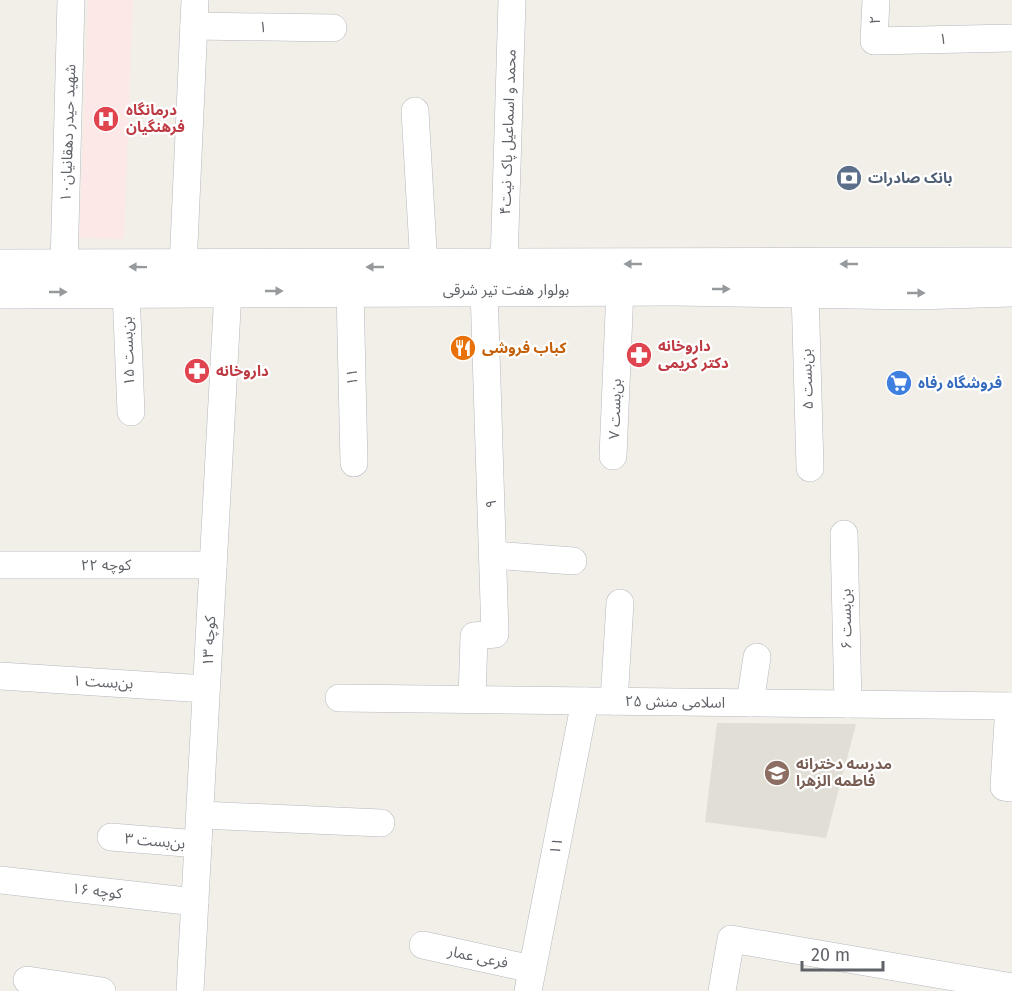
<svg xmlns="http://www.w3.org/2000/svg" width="1012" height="991" viewBox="0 0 1012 991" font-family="'Fira Sans','Noto Sans Arabic',sans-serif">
<rect width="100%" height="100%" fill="#f1efe8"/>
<path fill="#e1ded6" d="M717,723l139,1 -30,114 -121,-16z"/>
<path fill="#fce8e6" d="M88,0h45l-9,239 -45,-1z"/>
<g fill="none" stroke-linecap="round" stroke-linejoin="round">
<g stroke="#b5b8bc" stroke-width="28">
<g id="minor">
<path d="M876,0l-2,41 138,-3"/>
<path d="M194,26l139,2"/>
<path d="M415,111l9,156"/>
<path d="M504,265l8,-265"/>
<path d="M64,266l7,-266"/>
<path d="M183,267l12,-267"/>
<path d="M350,290l4,173"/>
<path d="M805,290l5,178"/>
<path d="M126,291l5,121"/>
<path d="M613,456l7,-167"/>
<path d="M844,534l4,170"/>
<path d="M493,555l80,6"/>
<path d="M0,565h213"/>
<path d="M0,676l206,13"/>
<path d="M339,698l673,8"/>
<path d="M472,699l2,-63 21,-2 -11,-344"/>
<path d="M614,701l6,-98"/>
<path d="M750,703l7,-46"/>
<path d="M1009,706l-5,81 8,1"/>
<path d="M200,815l181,8"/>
<path d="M111,837l87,7"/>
<path d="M0,880l195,22"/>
<path d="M423,945l109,24"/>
<path d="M27,980l75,11"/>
<path d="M190,991l38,-700"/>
<path d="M528,991l57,-290"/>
<path d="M722,991l9,-52 281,48"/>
</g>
</g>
<g stroke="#b6babf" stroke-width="34">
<g id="secondary">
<path d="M0,266l1012,-2"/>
<path d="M0,292l675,-3 241,4 96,-3"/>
</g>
</g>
<use href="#minor" stroke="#fff" stroke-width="27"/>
<use href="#secondary" stroke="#fff" stroke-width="33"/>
</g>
<defs><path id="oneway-solid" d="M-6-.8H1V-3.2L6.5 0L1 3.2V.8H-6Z" transform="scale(1.5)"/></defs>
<g fill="#979a9d">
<use href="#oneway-solid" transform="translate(633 264) rotate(180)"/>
<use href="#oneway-solid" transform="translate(849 264) rotate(-180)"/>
<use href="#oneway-solid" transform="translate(138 267) rotate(-179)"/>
<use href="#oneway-solid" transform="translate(375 267) rotate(180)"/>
<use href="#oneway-solid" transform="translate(721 289)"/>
<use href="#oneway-solid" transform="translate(274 291)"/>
<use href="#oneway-solid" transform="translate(58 292)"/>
<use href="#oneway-solid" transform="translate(916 293)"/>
</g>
<defs>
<g id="hospital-disc" transform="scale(1.35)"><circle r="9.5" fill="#e0444e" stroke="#fff"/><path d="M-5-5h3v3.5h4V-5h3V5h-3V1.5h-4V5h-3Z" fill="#fff"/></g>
<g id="bank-disc" transform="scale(1.35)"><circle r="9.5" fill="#5c6f8a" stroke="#fff"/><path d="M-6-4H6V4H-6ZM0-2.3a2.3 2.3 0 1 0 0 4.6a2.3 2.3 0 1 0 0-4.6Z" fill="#fff"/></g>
<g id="restaurant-disc" transform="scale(1.35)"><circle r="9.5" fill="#e8710a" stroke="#fff"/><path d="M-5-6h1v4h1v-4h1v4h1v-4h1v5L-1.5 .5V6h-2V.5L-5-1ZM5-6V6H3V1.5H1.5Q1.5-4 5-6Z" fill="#fff"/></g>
<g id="pharmacy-disc" transform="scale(1.35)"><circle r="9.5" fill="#e0444e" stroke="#fff"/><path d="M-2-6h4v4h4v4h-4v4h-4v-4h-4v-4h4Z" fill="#fff"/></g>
<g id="supermarket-disc" transform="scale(1.35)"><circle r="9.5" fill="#3f7fe0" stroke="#fff"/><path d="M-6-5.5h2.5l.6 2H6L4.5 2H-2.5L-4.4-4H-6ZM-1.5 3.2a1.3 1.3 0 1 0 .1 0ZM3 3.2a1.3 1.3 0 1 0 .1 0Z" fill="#fff"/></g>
<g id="school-disc" transform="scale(1.35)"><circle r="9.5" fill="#8d6e63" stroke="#fff"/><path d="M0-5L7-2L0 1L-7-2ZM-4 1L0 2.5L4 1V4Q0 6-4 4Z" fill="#fff"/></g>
</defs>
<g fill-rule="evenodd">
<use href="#hospital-disc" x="106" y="119"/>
<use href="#bank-disc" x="849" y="178"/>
<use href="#restaurant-disc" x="463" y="348"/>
<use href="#pharmacy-disc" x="639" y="355"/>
<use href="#pharmacy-disc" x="197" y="371"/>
<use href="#supermarket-disc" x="899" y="383"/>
<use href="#school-disc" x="777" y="773"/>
</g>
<g text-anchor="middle" stroke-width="4.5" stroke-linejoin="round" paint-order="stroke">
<g font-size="15" fill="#5f6368" stroke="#fff">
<text transform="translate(875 20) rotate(-87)" y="5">۲</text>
<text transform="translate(263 27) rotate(1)" y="5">۱</text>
<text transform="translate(943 39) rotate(-1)" y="5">۱</text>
<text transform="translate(508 132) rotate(-88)" y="5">محمد و اسماعیل پاک نیت۴</text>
<text transform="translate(68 133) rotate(-88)" y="5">شهید حیدر دهقانیان۱۰</text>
<text x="506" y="295">بولوار هفت تیر شرقی</text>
<text transform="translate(128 351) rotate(-92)" y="5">بن‌بست ۱۵</text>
<text transform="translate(352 377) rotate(-91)" y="5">۱۱</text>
<text transform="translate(807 379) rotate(-92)" y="5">بن‌بست ۵</text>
<text transform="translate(615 409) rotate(-88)" y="5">بن‌بست ۷</text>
<text transform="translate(491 504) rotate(-92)" y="5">۹</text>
<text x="106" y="570">کوچه ۲۲</text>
<text transform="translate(846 619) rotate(-91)" y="5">بن‌بست ۶</text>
<text transform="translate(209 641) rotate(-87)" y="5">کوچه ۱۳</text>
<text transform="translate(103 682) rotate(3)" y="5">بن‌بست ۱</text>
<text transform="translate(675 702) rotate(1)" y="5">اسلامی منش ۲۵</text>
<text transform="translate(155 841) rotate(5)" y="5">بن‌بست ۳</text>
<text transform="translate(556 846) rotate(-79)" y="5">۱۱</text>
<text transform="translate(97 891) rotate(6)" y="5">کوچه ۱۶</text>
<text transform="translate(478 957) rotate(12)" y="5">فرعی عمار</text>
</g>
<g font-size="15" font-weight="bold" fill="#be3a42" stroke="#fff" text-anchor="start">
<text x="126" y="115">درمانگاه<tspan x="126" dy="17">فرهنگیان</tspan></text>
<text x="658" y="351">داروخانه<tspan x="658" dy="17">دکتر کریمی</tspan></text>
<text x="216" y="376">داروخانه</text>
</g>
<g font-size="15" font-weight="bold" fill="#4e5e75" stroke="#fff" text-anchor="start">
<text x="868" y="183">بانک صادرات</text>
</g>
<g font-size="15" font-weight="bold" fill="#c56008" stroke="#fff" text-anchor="start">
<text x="482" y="353">کباب فروشی</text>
</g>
<g font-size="15" font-weight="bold" fill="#366cbe" stroke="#fff" text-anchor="start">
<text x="918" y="388">فروشگاه رفاه</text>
</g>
<g font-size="15" font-weight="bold" fill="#785e54" stroke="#fff" text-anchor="start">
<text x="796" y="769">مدرسه دخترانه<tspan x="796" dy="17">فاطمه الزهرا</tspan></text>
</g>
</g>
<path d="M802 961v9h81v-9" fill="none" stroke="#5f6368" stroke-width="3"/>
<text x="811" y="961" font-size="18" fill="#5f6368" stroke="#ffffff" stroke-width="4.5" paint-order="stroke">20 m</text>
</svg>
